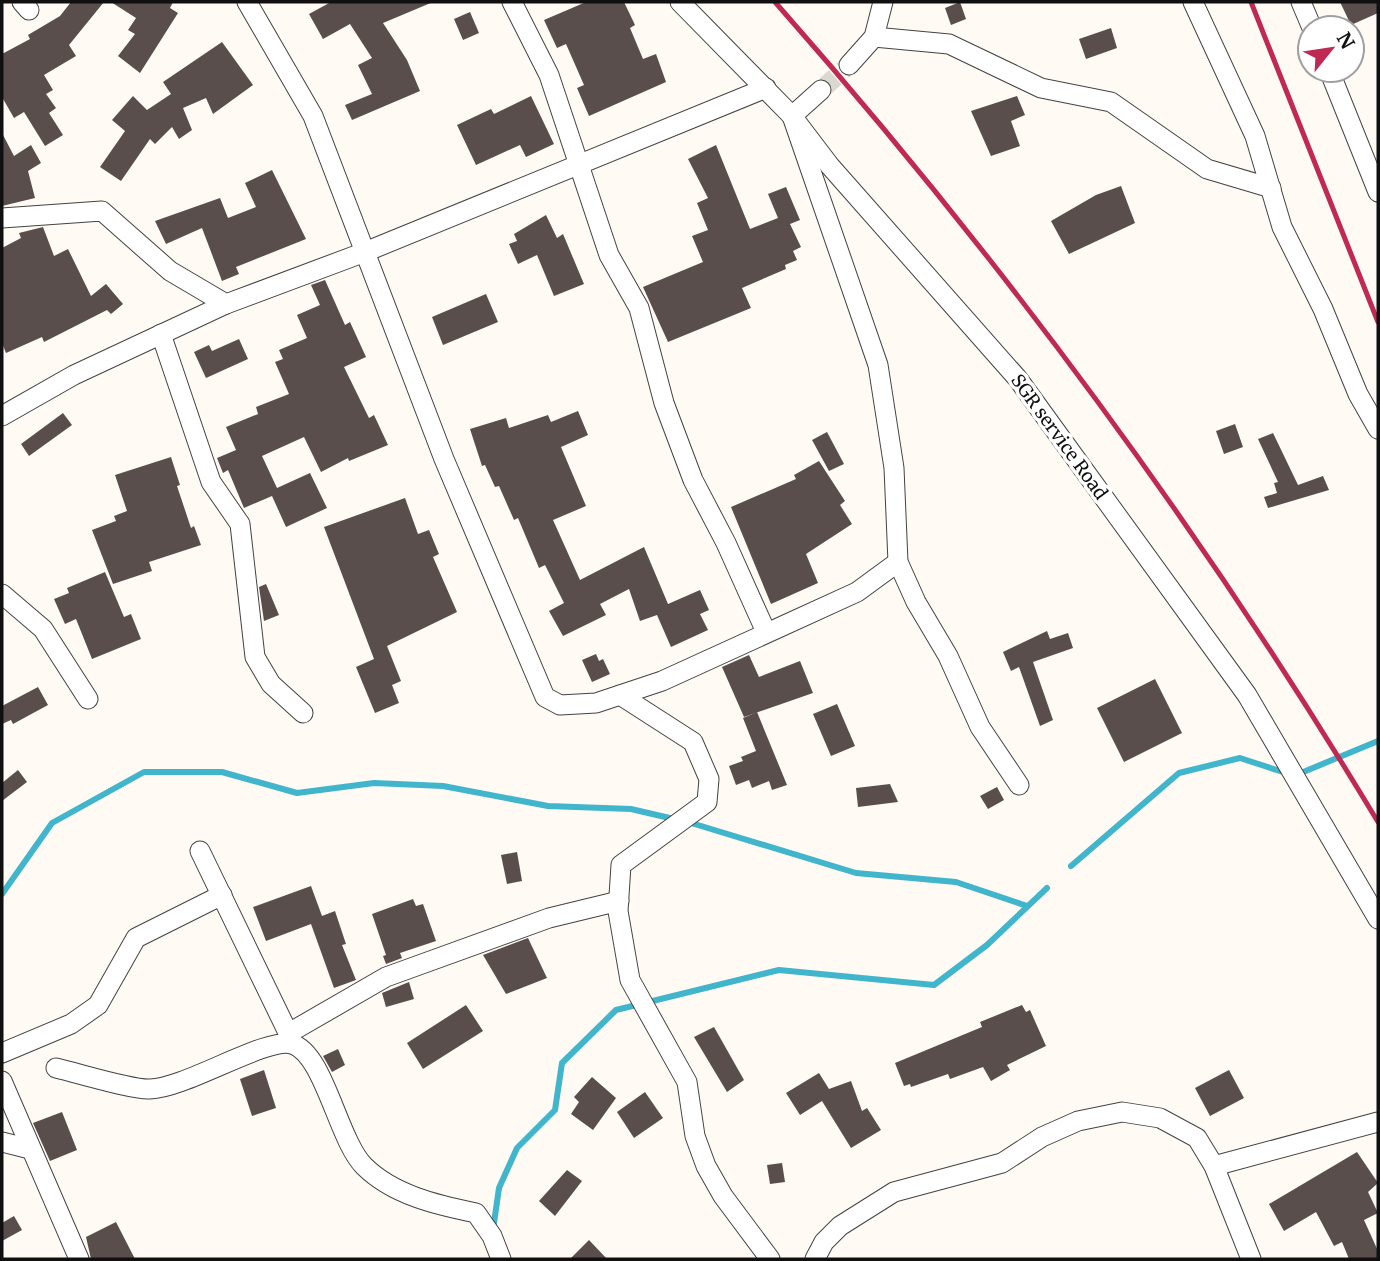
<svg xmlns="http://www.w3.org/2000/svg" width="1380" height="1261" viewBox="0 0 1380 1261" font-family="Merriweather,serif">
<rect width="100%" height="100%" fill="#fffaf3"/>
<g fill="none" stroke-linecap="round" stroke-linejoin="round">
<g stroke="#41b5cb" stroke-width="6">
<path d="M1296,775l82,-34"/>
<path d="M688,822l168,51 100,9 71,24"/>
<path d="M1071,866l108,-93 61,-15 46,15"/>
<path d="M2,894l50,-71 92,-51h78l75,21 77,-10 69,3 105,20 83,3 43,10"/>
<path d="M493,1230l6,-42 18,-40 38,-38 7,-47 54,-53 163,-40 155,15 53,-40 60,-57"/>
</g>
</g>
<g fill="#594e4c">
<path d="M71,2h33l-35,43 7,11 -32,19 9,15 -7,4 10,14 -7,5 14,22 -18,11 -21,-34 -10,6 -12,-21v-43l28,-15 -2,-4 32,-19z"/>
<path d="M111,2h62l-3,6 8,5 -38,60 -22,-17 17,-22 -7,-4 8,-12z"/>
<path d="M331,2h102l-50,21 24,37 13,31 -68,29 -7,-15 27,-11 -14,-29 14,-7 -22,-34 -27,15 -14,-25z"/>
<path d="M586,2h38l11,23 -5,3 13,31 13,-5 10,28 -77,34 -12,-28 7,-3 -18,-41 -9,4 -13,-28z"/>
<path d="M960,2l6,17 -15,6 -6,-17z"/>
<path d="M1340,2h38v11l-27,12z"/>
<path d="M470,12l9,21 -16,7 -9,-21z"/>
<path d="M1111,28l6,20 -31,11 -7,-20z"/>
<path d="M222,42l31,43 -40,29 -7,-16 -23,10 9,22 -13,9 -7,-12 -17,17 -5,-5 -29,42 -21,-14 25,-36 -13,-11 21,-24 14,14 24,-16 -8,-12z"/>
<path d="M531,96l23,48 -28,13 -6,-12 -44,20 -19,-40 34,-16 3,5z"/>
<path d="M1017,96l8,19 -14,6 9,25 -29,10 -20,-45z"/>
<path d="M2,133l12,23 17,-11 10,18 -13,8 7,27 -33,8z"/>
<path d="M716,145l34,84 28,-11 -10,-24 18,-7 14,33 -10,4 11,23 -8,4 4,9 -12,5 1,4 -44,19 9,20 -83,34 -25,-55 60,-25 -11,-26 16,-6 -11,-27 11,-5 -20,-39z"/>
<path d="M272,170l34,69 -70,28 3,7 -17,7 -20,-53 -36,16 -11,-23 65,-23 8,20 28,-11 -11,-24z"/>
<path d="M1121,186l14,37 -66,31 -18,-33 45,-26z"/>
<path d="M546,215l11,23 6,-4 21,50 -30,12 -17,-41 -19,9 -9,-20 8,-3 -3,-7z"/>
<path d="M43,227l11,29 14,-7 23,47 15,-12 17,20 -12,10 -4,-4 -63,32 -2,-5 -36,16 -4,-10v-95l19,-10 -2,-5z"/>
<path d="M325,280l20,45 5,-3 16,35 -22,10 25,51 5,-3 14,30 -39,16 -1,-3 -27,14 -17,-35 -42,19 15,32 33,-15 17,35 -41,19 -14,-31 -28,12 -16,-38 -5,3 -6,-15 19,-8 -10,-23 32,-13 -2,-7 33,-13 -14,-32 8,-3 -4,-9 28,-12 -10,-23 23,-10 -9,-20z"/>
<path d="M486,294l12,28 -55,23 -11,-28z"/>
<path d="M239,339l9,20 -42,19 -12,-26 15,-7 3,6z"/>
<path d="M578,411l10,24 -27,12 25,59 -33,14 27,60 64,-33 24,57 32,-14 9,20 -9,4 8,16 -37,17 -14,-32 -17,6 -11,-32 -29,15 6,11 -43,21 -14,-25 15,-8 -19,-38 -6,3 -21,-50 -4,2 -15,-34 -4,1 -10,-22 -3,1 -12,-37 36,-11 3,10 39,-13 3,7z"/>
<path d="M63,413l9,12 -43,31 -8,-12z"/>
<path d="M1235,424l8,23 -19,7 -8,-23z"/>
<path d="M827,432l17,32 -15,7 -17,-31z"/>
<path d="M1273,433l25,52 25,-9 6,14 -61,18 -4,-11 13,-4 -3,-10 4,-1 -20,-43z"/>
<path d="M171,457l9,28 -3,1 14,42 3,-2 7,19 -52,17 3,9 -39,13 -21,-54 24,-9 -2,-5 13,-5 -12,-36z"/>
<path d="M819,461l26,40 -5,4 12,19 -46,30 12,29 -47,21 -40,-97 65,-28 -2,-4z"/>
<path d="M405,498l13,36 11,-4 10,24 -6,3 24,55 -70,34 14,35 -9,4 7,18 -24,10 -19,-46 18,-8 -50,-132z"/>
<path d="M105,572l19,45 7,-3 10,25 -49,20 -16,-40 -11,5 -11,-25 15,-6 -2,-5z"/>
<path d="M266,584l13,31 -15,6 -5,-34z"/>
<path d="M1047,631l3,8 18,-6 5,15 -40,14 20,58 -13,6 -21,-59 -8,4 -8,-19z"/>
<path d="M596,654l3,7 4,-2 7,15 -18,8 -10,-22z"/>
<path d="M749,655l10,22 41,-16 13,32 -69,24 -22,-50z"/>
<path d="M1155,679l27,54 -58,29 -27,-54z"/>
<path d="M38,687l10,18 -35,19 -2,-4 -9,4v-18z"/>
<path d="M837,704l18,42 -24,10 -18,-42z"/>
<path d="M757,712l30,73 -15,5 -3,-9 -17,7 -3,-8 -13,5 -7,-19 14,-5 -2,-4 15,-6 -13,-33z"/>
<path d="M18,770l9,12 -25,19v-18z"/>
<path d="M890,784l8,18 -40,5 -2,-19z"/>
<path d="M997,787l7,13 -16,9 -8,-13z"/>
<path d="M517,852l5,29 -15,3 -6,-29z"/>
<path d="M311,886l11,30 13,-5 11,33 -4,1 14,35 -22,8 -23,-64 -45,17 -13,-34z"/>
<path d="M413,899l3,7 7,-2 13,37 -36,12 2,5 -16,6 -3,-8 3,-1 -14,-41z"/>
<path d="M528,938l19,40 -41,16 -23,-39z"/>
<path d="M409,982l5,17 -28,8 -4,-14z"/>
<path d="M466,1005l17,26 -60,38 -16,-26z"/>
<path d="M1022,1005l4,7 4,-2 16,36 -39,19 3,5 -19,11 -8,-14 -33,12 -2,-5 -37,13 -1,-3 -6,2 -9,-23 87,-36 -2,-5z"/>
<path d="M714,1027l30,53 -17,12 -33,-55z"/>
<path d="M338,1049l7,16 -13,7 -9,-16z"/>
<path d="M264,1070l12,38 -24,8 -12,-37z"/>
<path d="M1229,1070l15,28 -34,18 -15,-28z"/>
<path d="M819,1073l10,16 22,-8 11,30 5,-3 14,22 -30,18 -29,-47 -22,14 -14,-22z"/>
<path d="M592,1077l24,21 -23,32 -22,-16 8,-12 -5,-5z"/>
<path d="M645,1092l18,26 -29,20 -17,-26z"/>
<path d="M62,1112l15,38 -27,11 -17,-38z"/>
<path d="M1357,1152l21,31 -10,9 10,21 -14,7 14,31v8h-29l-7,-17 -8,4 -18,-34 -32,19 -15,-27z"/>
<path d="M782,1163l3,19 -15,2 -3,-19z"/>
<path d="M567,1170l15,11 -27,35 -16,-15z"/>
<path d="M14,1216l8,14 -20,11v-18z"/>
<path d="M116,1222l19,37h-44l-5,-22z"/>
<path d="M589,1240l18,19h-37z"/>
</g>
<g fill="none" stroke-linecap="round" stroke-linejoin="round">
<path stroke="#dbd7d1" stroke-width="19" stroke-dasharray="19 10" stroke-linecap="butt" d="M821,90l28,-25"/>
<g stroke="#434343" stroke-width="21">
<g id="minor">
<path d="M22,2l7,8"/>
<path d="M247,2l66,114 131,343 101,238 15,8 36,-2 66,-22 195,-89 41,-30"/>
<path d="M512,2l37,73 60,180 30,53 25,95 29,77 33,63 40,89"/>
<path d="M680,2l112,114 38,50 188,213 229,316 131,224"/>
<path d="M1193,2l62,134 27,91 41,82 35,85 20,35"/>
<path d="M1301,2l11,26"/>
<path d="M874,37l75,7 92,44 70,14 96,67 64,19"/>
<path d="M849,65l25,-28 9,-35"/>
<path d="M1329,70l49,122"/>
<path d="M821,90l-29,26 86,249 16,103 4,94 18,40 32,54 32,71 39,58"/>
<path d="M2,218l100,-7 68,60 56,33"/>
<path d="M161,334l50,148 29,42 15,133 16,27 32,29"/>
<path d="M2,416l72,-41 152,-71 139,-52 401,-164"/>
<path d="M2,594l41,35 45,70"/>
<path d="M620,695l73,47 16,37 -2,23 -86,63 -3,46 12,69 57,102 8,54 11,30 17,30 47,63"/>
<path d="M200,851l93,192"/>
<path d="M289,1033l97,-56 163,-59 70,-17"/>
<path d="M2,1053l69,-29 27,-19 38,-67 86,-43"/>
<path d="M56,1068c22,5 76,22 94,21 36,-1 116,-52 142,-45 32,9 46,96 72,122 29,29 73,39 112,47l16,23 9,23"/>
<path d="M2,1081l77,178"/>
<path d="M2,1142l28,7"/>
<path d="M1214,1166l164,-44"/>
<path d="M815,1259l9,-17 16,-16 54,-34 108,-29 40,-26 36,-16 44,-9 38,6 37,20 17,28 37,93"/>
</g>
</g>
<use href="#minor" stroke="#fff" stroke-width="19"/>
<g stroke="#bf2953" stroke-width="5">
<path d="M775,2c224,254 428,529 603,820"/>
<path d="M1251,2l127,320"/>
</g>
</g>
<g text-anchor="middle" stroke-width="7" stroke-linejoin="round" paint-order="stroke">
<g font-size="18" fill="#101010" stroke="#fff">
<text transform="translate(1059 437) rotate(54)" y="6">SGR service Road</text>
</g>
</g>
<rect width="1380" height="1261" fill="none" stroke="#101010" stroke-width="7"/>
<g transform="translate(1331 49) rotate(60)"><circle r="33" fill="#ffffff" stroke="#9f9f9f" stroke-width="2"/>
<path d="M0-5L12 26L0 18L-12 26Z" fill="#bf2953"/>
<text y="-10" font-size="19" font-weight="bold" text-anchor="middle" fill="#101010">N</text>
</g>
</svg>
